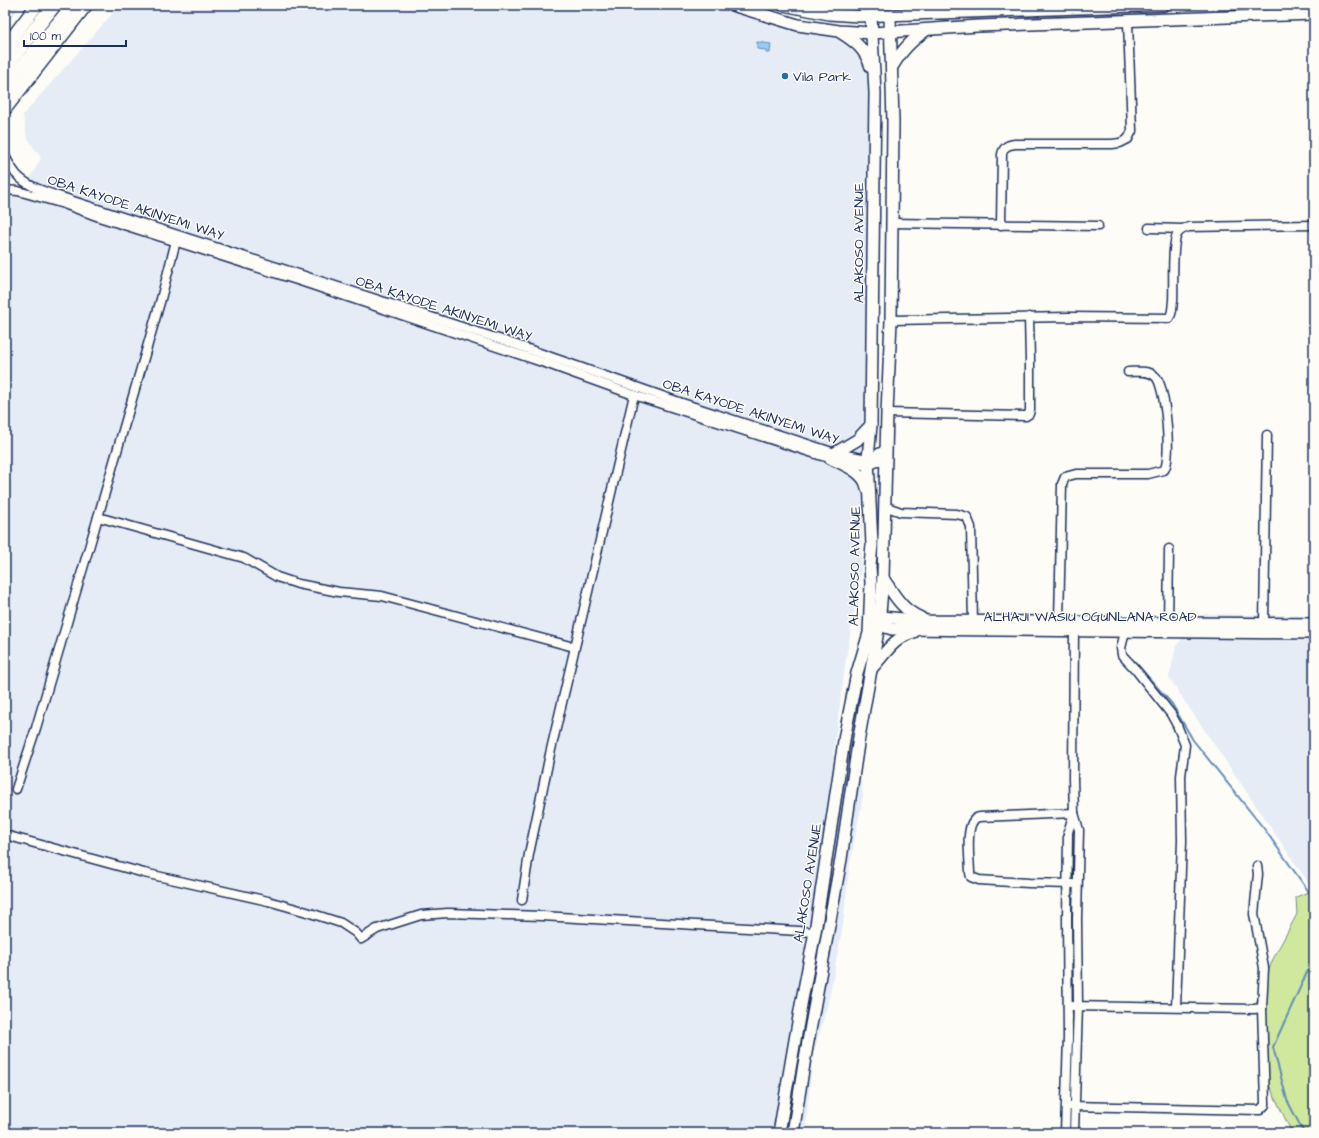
<svg xmlns="http://www.w3.org/2000/svg" width="1319" height="1138" viewBox="0 0 1319 1138" font-family="'Architects Daughter',sans-serif">
<rect width="100%" height="100%" fill="#fdfcf7"/>
<filter id="ink" filterUnits="userSpaceOnUse"><feTurbulence type="fractalNoise" baseFrequency=".025" numOctaves="2"/><feDisplacementMap in="SourceGraphic" scale="8" xChannelSelector="R" yChannelSelector="G"/><feConvolveMatrix kernelMatrix="1 2 1 2 8 2 1 2 1" color-interpolation-filters="sRGB"/></filter>
<g filter="url(#ink)">
<g fill="#e5ecf6">
<path d="M5,5h16l-16,20z"/>
<path d="M120,5h601l130,29 24,28 -2,182 -7,141 -5,185 -14,82 -14,103 27,17 3,24 -14,73 -6,56 -15,78 -15,52 -8,78h-800v-946l22,-3 14,-26 -14,-21 -4,-22z"/>
<path d="M1205,614l109,2v275l-145,-213 7,-32z"/>
</g>
<path fill="#cfe89e" stroke="#758c7e" d="M1314,890v243h-22l-23,-48 -13,-82 17,-44 24,-45 -1,-17z"/>
<path fill="#96ccf4" stroke="#658db8" d="M757,42l14,2 -1,9h-4v-3l-9,-1z"/>
<g fill="none" stroke-linecap="round" stroke-linejoin="round">
<g stroke="#658db8" stroke-width="2">
<path d="M1133,660l39,44 21,36 72,90 49,69"/>
<path d="M1311,961l3,-15"/>
<path d="M1304,1133l-17,-33 -14,-53 41,-90"/>
</g>
<g stroke="#1b2f5e" stroke-width="11">
<g id="street">
<path d="M829,14l4,-9"/>
<path d="M5,156c3,6 7,13 11,18 13,15 37,20 54,26l438,142 174,61 153,50 33,6 18,-10"/>
<path d="M5,190l13,1 46,13 38,14 201,64 245,82 86,31 188,61 46,10 18,-8"/>
<path d="M891,223l207,3"/>
<path d="M1001,225l1,-71c2,-8 6,-9 13,-10h97l8,-1 8,-4 4,-8 -4,-109"/>
<path d="M1149,228l33,1"/>
<path d="M891,320l178,-3 100,1c4,-5 3,-11 4,-17 1,-14 -2,-59 5,-68 3,-4 7,-5 11,-6l125,-2"/>
<path d="M887,413l139,3 3,-2 1,-4v-50l-1,-43"/>
<path d="M884,506l17,6 56,2 10,3 4,10 2,95"/>
<path d="M98,517l146,41 33,19 21,7 41,8 43,4 192,51"/>
<path d="M1059,621l3,-137 3,-7 11,-3h72l16,-4c8,-10 2,-85 -9,-94 -7,-6 -18,-4 -27,-4"/>
<path d="M1264,623l3,-188"/>
<path d="M1168,627l1,-78"/>
<path d="M1125,632l-4,16 1,7 14,15 35,44 6,11 8,20 -4,31 1,65 -6,166"/>
<path d="M16,789l20,-61 62,-211 63,-218 16,-62"/>
<path d="M5,835l139,38 124,28 39,11 34,11 15,10 5,6 16,-10 44,-14 27,-2 94,3 273,16"/>
<path d="M1072,884l-43,-1 -50,-3 -8,-3 -1,-4c0,-12 -5,-44 4,-53 0,-1 4,-3 5,-3l95,-4"/>
<path d="M522,900l7,-46 21,-100 84,-359"/>
<path d="M1068,1006l186,3 8,-1 2,-40 -10,-54 4,-40 -1,-8"/>
<path d="M1069,1106l191,4 5,-5v-3l-3,-94"/>
<path d="M1065,1133l3,-96 -1,-118 1,-87 6,-19"/>
<path d="M1074,1133l4,-127 -1,-87 2,-89 -5,-17 -1,-34 1,-152"/>
</g>
</g>
<g stroke="#1b2f5e" stroke-width="14">
<g id="secondary">
<path d="M732,5l66,20 41,6 33,2 106,-7 336,-12"/>
<path d="M783,5l46,9 29,2 306,-11"/>
<path d="M840,32c16,10 25,17 31,35"/>
<path d="M892,67c10,-17 19,-26 34,-37"/>
<path d="M835,453l22,-13 14,-15"/>
<path d="M830,458c14,7 35,14 37,30"/>
<path d="M883,578c11,17 19,32 38,40"/>
<path d="M874,621l6,-4 49,4 385,3"/>
<path d="M874,629l5,-4 13,4h10l412,4"/>
<path d="M872,668c13,-14 22,-31 42,-36"/>
<path d="M779,1133l22,-128 14,-73 30,-198 12,-61 12,-40 2,-50 -1,-17 2,-21 -4,-86 3,-34 1,-85 3,-247 -4,-77"/>
<path d="M793,1133l11,-69 37,-205 18,-122 20,-112 4,-47 4,-165 4,-93 2,-198 -3,-106"/>
</g>
</g>
<g stroke="#1b2f5e" stroke-width="15">
<g id="primary">
<path d="M5,47l32,-42"/>
<path d="M5,109l81,-104"/>
</g>
</g>
<g stroke="#1b2f5e" stroke-width="17">
<g id="highway">
<path d="M5,67l49,-62"/>
<path d="M5,90l13,-18 56,-67"/>
</g>
</g>
<use href="#street" stroke="#fdfcf7" stroke-width="8"/>
<use href="#secondary" stroke="#fdfcf7" stroke-width="11"/>
<use href="#primary" stroke="#fdfcf7" stroke-width="12"/>
<use href="#highway" stroke="#fdfcf7" stroke-width="14"/>
</g>
</g>
<circle fill="#1f6fb2" stroke="#fdfcf7" stroke-width="1.5" cx="785" cy="76" r="4"/>
<g text-anchor="middle" stroke-width="3" stroke-linejoin="round" paint-order="stroke">
<g font-size="14" fill="#1b2f5e" stroke="#fdfcf7" text-anchor="start">
<text x="793" y="81">Vila Park</text>
</g>
<g font-size="14" fill="#1b2f5e" stroke="#fdfcf7">
<text transform="translate(136 207) rotate(18)" y="5">OBA KAYODE AKINYEMI WAY</text>
<text transform="translate(858 243) rotate(-90)" y="5">ALAKOSO AVENUE</text>
<text transform="translate(444 308) rotate(18)" y="5">OBA KAYODE AKINYEMI WAY</text>
<text transform="translate(751 411) rotate(18)" y="5">OBA KAYODE AKINYEMI WAY</text>
<text transform="translate(854 566) rotate(-89)" y="5">ALAKOSO AVENUE</text>
<text x="1090" y="621">ALHAJI WASIU OGUNLANA ROAD</text>
<text transform="translate(807 883) rotate(-81)" y="5">ALAKOSO AVENUE</text>
</g>
</g>
<rect width="1319" height="1138" fill="none" stroke="#fdfcf7" stroke-width="20"/>
<rect x="10" y="10" width="1299" height="1118" fill="none" stroke="#1b2f5e" stroke-width="1.5" filter="url(#ink)"/>
<path d="M24 40v6h102v-6" fill="none" stroke="#1b2f5e" stroke-width="2"/>
<text x="30" y="40" font-size="12" fill="#1b2f5e" stroke="#fdfcf7" stroke-width="3" paint-order="stroke">100 m</text>
</svg>
